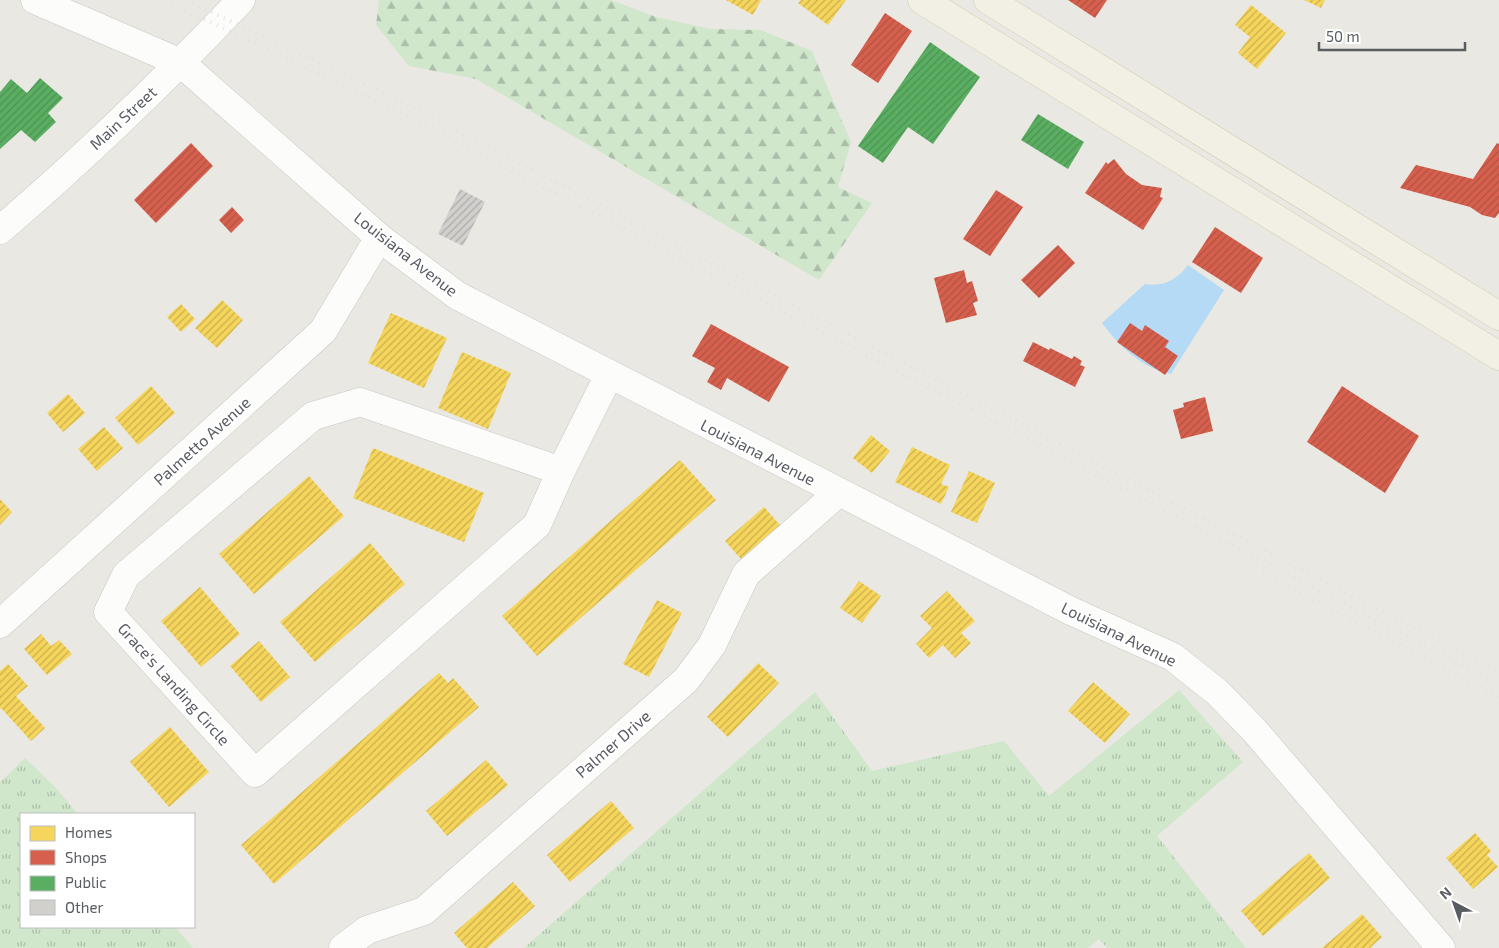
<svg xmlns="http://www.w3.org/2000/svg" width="1499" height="948" viewBox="0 0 1499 948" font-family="'Exo 2',sans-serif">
<defs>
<pattern id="grass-tufts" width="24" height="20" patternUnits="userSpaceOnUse" patternTransform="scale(1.25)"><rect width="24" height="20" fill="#d0e7cc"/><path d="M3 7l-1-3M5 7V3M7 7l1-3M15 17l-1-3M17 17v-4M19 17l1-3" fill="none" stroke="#acbea9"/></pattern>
<pattern id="forest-firs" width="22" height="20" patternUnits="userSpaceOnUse" patternTransform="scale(1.25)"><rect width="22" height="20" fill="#d0e7cc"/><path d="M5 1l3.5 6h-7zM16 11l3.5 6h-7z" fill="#acbea9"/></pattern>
<pattern id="homes-hatch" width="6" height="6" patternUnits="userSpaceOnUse" patternTransform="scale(1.25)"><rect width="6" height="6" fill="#f6d55c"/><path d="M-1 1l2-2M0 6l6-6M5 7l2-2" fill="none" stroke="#cab04f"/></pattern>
<pattern id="shops-hatch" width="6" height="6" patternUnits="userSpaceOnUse" patternTransform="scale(1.25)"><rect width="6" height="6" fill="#d6604d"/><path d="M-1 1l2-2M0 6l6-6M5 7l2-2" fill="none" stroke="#b15243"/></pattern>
<pattern id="public-hatch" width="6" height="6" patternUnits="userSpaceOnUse" patternTransform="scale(1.25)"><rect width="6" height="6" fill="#5aae61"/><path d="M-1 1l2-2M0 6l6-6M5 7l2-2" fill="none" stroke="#4d9153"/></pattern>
<pattern id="building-hatch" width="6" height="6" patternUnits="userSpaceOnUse" patternTransform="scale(1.25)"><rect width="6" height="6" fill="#d1d0cd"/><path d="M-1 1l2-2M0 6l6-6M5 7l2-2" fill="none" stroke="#adacaa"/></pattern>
</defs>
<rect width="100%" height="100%" fill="#eae8e2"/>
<g fill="url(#grass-tufts)">
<path d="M1179,690l64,72 -86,74 89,112h-139l-8,-9 -11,9h-564l291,-256 57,79 132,-30 45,55z"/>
<path d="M25,758l30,29 23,27h-57v113h154l18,21h-193v-166z"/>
</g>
<path fill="url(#forest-firs)" d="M379,0h232l45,17 55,12 50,1 51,21 39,91 -13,45 34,16 -53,77 -343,-201 -67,-13 -33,-41z"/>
<path fill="#b4daf6" d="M1188,265l36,25 -53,84c-28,-5 -53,-29 -69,-51l43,-39c18,3 32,-4 43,-19z"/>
<g fill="url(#homes-hatch)">
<path d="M726,0h35l-8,15z"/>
<path d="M801,0h45l-18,25 -30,-22z"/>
<path d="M1304,0h21l-4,8z"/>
<path d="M1251,5l35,28 -29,36 -19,-16 12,-16 -15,-12z"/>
<path d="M222,300l21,20 -26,28 -22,-20z"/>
<path d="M181,304l14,15 -14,13 -14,-15z"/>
<path d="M391,313l56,25 -23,50 -56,-25z"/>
<path d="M462,352l49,21 -23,56 -50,-21z"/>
<path d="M151,386l24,27 -37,32 -23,-27z"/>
<path d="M68,394l17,19 -22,19 -16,-19z"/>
<path d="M104,427l19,21 -26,23 -19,-22z"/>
<path d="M871,435l19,16 -18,22 -19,-15z"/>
<path d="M912,447l38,18 -9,19 8,3 -8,17 -46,-22z"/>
<path d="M373,448l111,45 -20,49 -111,-44z"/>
<path d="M680,460l36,40 -179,156 -35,-40z"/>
<path d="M969,471l26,12 -18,40 -26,-11z"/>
<path d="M309,476l35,40 -90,78 -35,-40z"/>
<path d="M0,499l12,13 -12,13z"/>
<path d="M764,507l16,18 -39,34 -16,-18z"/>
<path d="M370,543l35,41 -90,78 -35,-40z"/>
<path d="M859,581l22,15 -19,27 -22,-15z"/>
<path d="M200,587l40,47 -39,33 -40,-46z"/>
<path d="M947,591l28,30 -14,12 10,10 -16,15 -12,-13 -14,13 -13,-14 16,-16 -12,-12z"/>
<path d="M657,600l25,13 -33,64 -26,-13z"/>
<path d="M41,634l10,12 8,-6 13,14 -25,21 -23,-26z"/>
<path d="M259,641l31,36 -29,25 -31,-36z"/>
<path d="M758,663l21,20 -51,54 -21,-20z"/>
<path d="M8,664l20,22 -12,10 29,32 -14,13 -30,-33 -1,1v-38z"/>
<path d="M439,673l9,10 5,-5 26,29 -205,177 -33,-39z"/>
<path d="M1093,682l37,32 -25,29 -37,-32z"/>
<path d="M170,727l39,45 -40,35 -39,-45z"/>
<path d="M486,760l22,25 -61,51 -21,-25z"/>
<path d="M611,801l23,27 -64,54 -23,-27z"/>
<path d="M1475,833l16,18 -4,4 11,12 -25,22 -27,-31z"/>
<path d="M1309,853l21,25 -67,58 -22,-25z"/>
<path d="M513,882l22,24 -48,42h-20l-13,-15z"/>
<path d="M1362,914l20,23 -12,11h-48z"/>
</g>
<g fill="url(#shops-hatch)">
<path d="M1068,0h39l-12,18z"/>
<path d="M885,13l27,18 -34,52 -27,-18z"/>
<path d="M191,143l22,23 -57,57 -22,-23z"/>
<path d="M1497,143l2,1v69l-4,5 -13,-3 -12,-8 -70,-19 16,-23 57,14z"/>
<path d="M1114,159l12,15 16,11 20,3 -2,9 3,1 -20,32 -58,-37 21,-31 2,2z"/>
<path d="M996,190l27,17 -33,49 -27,-17z"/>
<path d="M232,207l12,13 -13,13 -12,-13z"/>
<path d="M1215,227l48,31 -22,35 -49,-31z"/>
<path d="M1058,245l17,18 -36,35 -18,-18z"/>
<path d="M964,270l3,13 5,-2 6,20 -5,2 4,12 -31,8 -12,-45z"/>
<path d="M1130,323l12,8 3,-6 24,16 -4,6 13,9 -13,19 -48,-33z"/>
<path d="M711,324l78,43 -20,35 -42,-24 -6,12 -14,-8 8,-14 -23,-12z"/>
<path d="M1033,342l16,8 1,-2 22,11 2,-3 8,5 -2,4 5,2 -10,20 -52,-26z"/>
<path d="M1342,386l77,50 -34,57 -78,-51z"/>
<path d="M1205,397l8,34 -32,8 -8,-29 11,-3 -1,-4z"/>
</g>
<g fill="url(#public-hatch)">
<path d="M930,42l50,35 -47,67 -25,-17 -25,36 -25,-17z"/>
<path d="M40,78l23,20 -15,15 8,9 -21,20 -14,-12 -21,19v-57l11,-13 16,14z"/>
<path d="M1038,114l46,28 -16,27 -47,-29z"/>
</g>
<path fill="url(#building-hatch)" d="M460,189l25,13 -22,44 -25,-12z"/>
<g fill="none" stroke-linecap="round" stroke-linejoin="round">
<g stroke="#c8c7c7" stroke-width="29">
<g id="minor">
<path d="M35,0l146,63 200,176 77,57 613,315 102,46 44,35 37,38 187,218"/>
<path d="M0,230c84,-72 165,-150 241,-230"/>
<path d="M561,471l-201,-69 -47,14 -187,159 -18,37 147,161 282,-248 24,-54 48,-96"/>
<path d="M0,624l323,-293 48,-80 10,-12"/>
<path d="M343,948l24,-18 57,-19 262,-231 26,-35 34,-71 92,-81"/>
</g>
</g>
<g stroke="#d3c9af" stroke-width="29">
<g id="major">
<path d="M922,0l577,356"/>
<path d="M988,0l511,316"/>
</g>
</g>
<use href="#minor" stroke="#fcfcfb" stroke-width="28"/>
<use href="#major" stroke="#f2f0e5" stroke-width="28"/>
<g stroke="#e2e2e1" stroke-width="4" stroke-dasharray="1 6" stroke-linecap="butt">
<path d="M159,0l58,25 184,88 1098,571"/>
<path d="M186,0l216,102 1097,570"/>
<path d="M1263,573l236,124"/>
</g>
</g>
<g text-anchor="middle" stroke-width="5" stroke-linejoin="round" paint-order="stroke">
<g font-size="16" fill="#595d62" stroke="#fff">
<text transform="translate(123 118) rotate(-43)" y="6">Main Street</text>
<text transform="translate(406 254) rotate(38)" y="6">Louisiana Avenue</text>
<text transform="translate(202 441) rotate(-42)" y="6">Palmetto Avenue</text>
<text transform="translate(758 452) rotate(27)" y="6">Louisiana Avenue</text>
<text transform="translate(1119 634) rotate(26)" y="6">Louisiana Avenue</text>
<text transform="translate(174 684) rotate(48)" y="6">Grace's Landing Circle</text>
<text transform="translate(613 744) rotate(-41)" y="6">Palmer Drive</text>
</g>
</g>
<rect x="20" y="813" width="175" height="115" fill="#ffffff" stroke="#bdbec0"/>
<rect x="30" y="826" width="25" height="15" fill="#f6d55c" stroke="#bdbec0"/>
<text x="65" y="838" font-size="15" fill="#595d62">Homes</text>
<rect x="30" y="850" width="25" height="15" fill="#d6604d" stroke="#bdbec0"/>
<text x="65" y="863" font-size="15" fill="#595d62">Shops</text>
<rect x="30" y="876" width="25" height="15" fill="#5aae61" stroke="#bdbec0"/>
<text x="65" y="888" font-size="15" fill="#595d62">Public</text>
<rect x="30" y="900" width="25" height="15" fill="#d1d0cd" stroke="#bdbec0"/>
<text x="65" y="913" font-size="15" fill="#595d62">Other</text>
<g transform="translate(1454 903) rotate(319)" stroke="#ffffff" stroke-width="4" paint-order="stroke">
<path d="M0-4L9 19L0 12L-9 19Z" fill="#595d62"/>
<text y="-8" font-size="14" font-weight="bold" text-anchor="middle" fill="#595d62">N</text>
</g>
<path d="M1319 42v8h146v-8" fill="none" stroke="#595d62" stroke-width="2.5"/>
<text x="1326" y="42" font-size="15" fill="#595d62" stroke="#ffffff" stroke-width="4" paint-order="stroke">50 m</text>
</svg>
